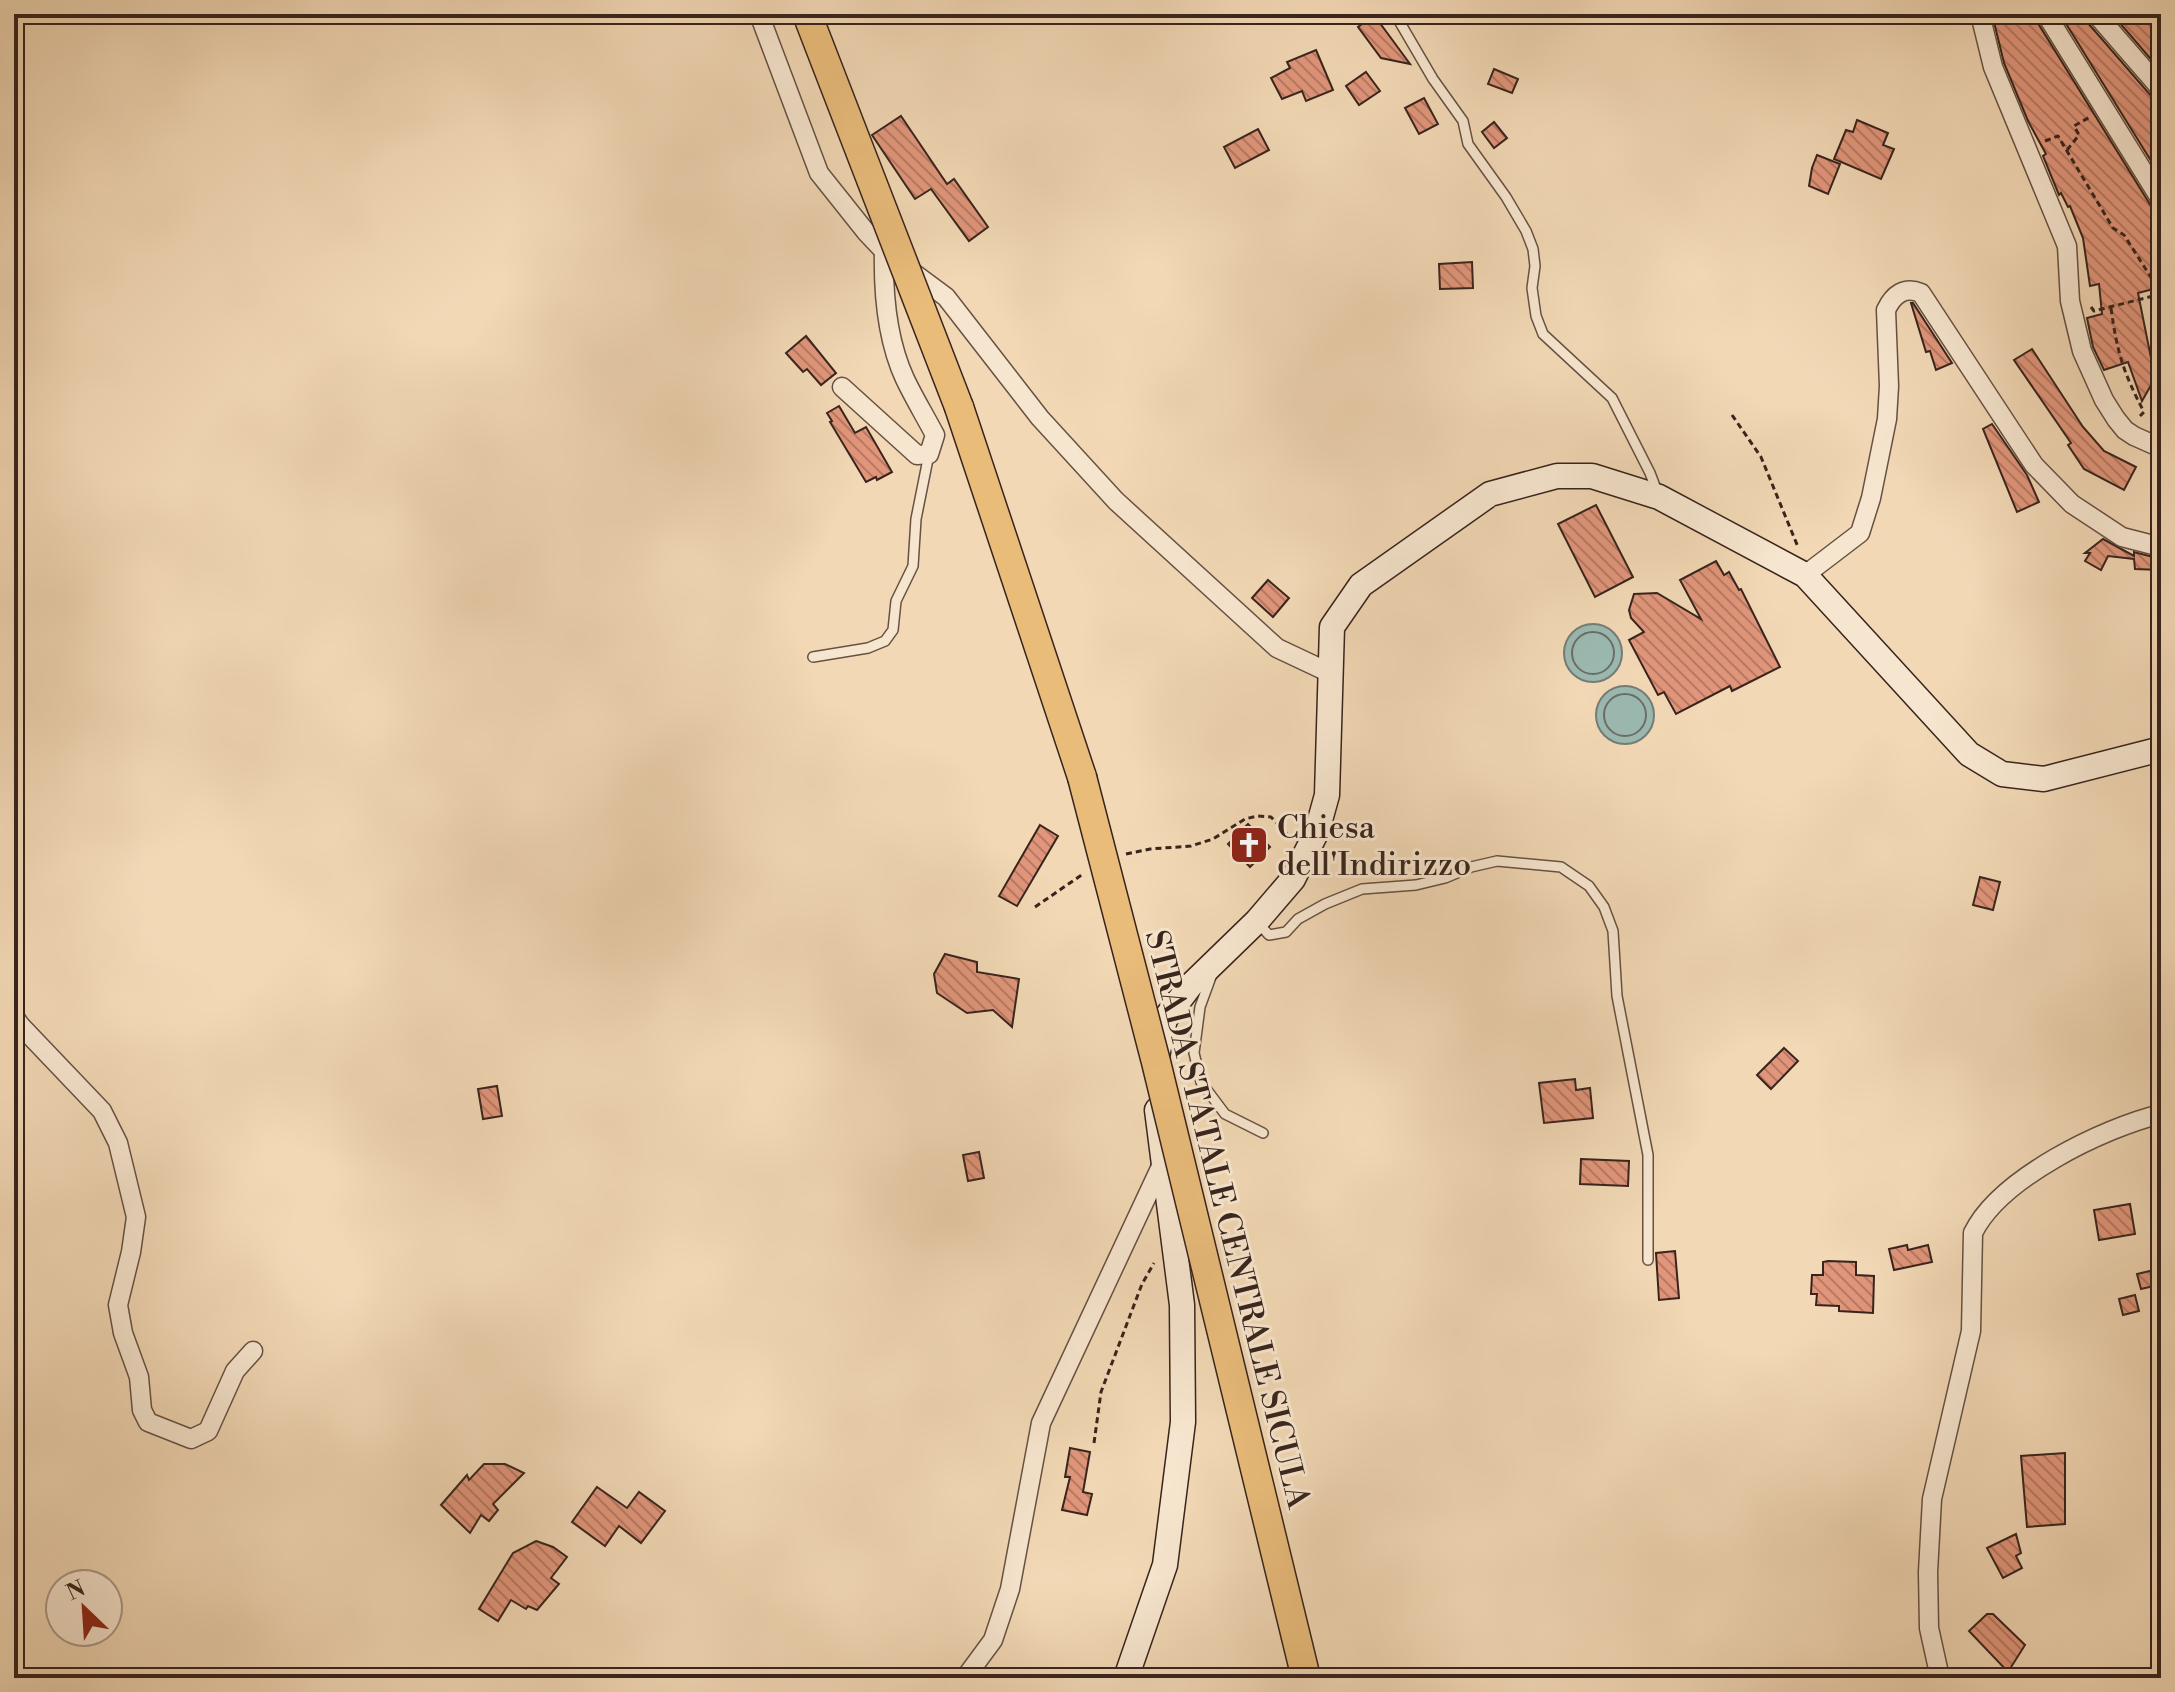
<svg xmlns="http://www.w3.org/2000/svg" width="2175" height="1692" viewBox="0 0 2175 1692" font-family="'Libre Bodoni',serif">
<defs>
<pattern id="building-back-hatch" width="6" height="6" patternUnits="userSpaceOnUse" patternTransform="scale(2)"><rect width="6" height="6" fill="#e1967b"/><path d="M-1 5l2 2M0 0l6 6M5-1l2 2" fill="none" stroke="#b77a64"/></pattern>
</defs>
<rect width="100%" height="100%" fill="#f2d8b5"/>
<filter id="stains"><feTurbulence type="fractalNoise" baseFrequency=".0025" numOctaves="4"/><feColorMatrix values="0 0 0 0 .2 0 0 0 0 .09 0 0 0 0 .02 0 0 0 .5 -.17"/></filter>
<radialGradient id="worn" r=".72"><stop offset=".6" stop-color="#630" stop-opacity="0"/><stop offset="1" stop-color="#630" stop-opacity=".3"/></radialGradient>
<g fill="#9bb9b1" stroke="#737d76" stroke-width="2">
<circle cx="1593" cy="653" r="29"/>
<circle cx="1625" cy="715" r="29"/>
</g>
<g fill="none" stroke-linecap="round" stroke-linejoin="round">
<g stroke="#6a6e67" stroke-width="2">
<circle cx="1593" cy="653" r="21"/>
<circle cx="1625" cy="715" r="21"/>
</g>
</g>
<g fill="url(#building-back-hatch)" stroke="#38241d" stroke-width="2">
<path d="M1992,14h42l2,6 115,186 10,6v75l-23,6 17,85 -13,23 -14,-39 -24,8 -11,-23 -6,-29 15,-4 -3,-30 -9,2 -7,-48 -13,-32 -2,1 -7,-14 -2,2 -16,-39 3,-2 -18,-33 -24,-58z"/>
<path d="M2060,14h24l3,8 65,75 9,4v76z"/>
<path d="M2112,14h49v57z"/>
<path d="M1374,15l36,49 -29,-6 -23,-31z"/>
<path d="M1316,50l17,40 -27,11 -4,-10 -20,8 -11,-21 19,-10 -3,-6z"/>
<path d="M1494,69l24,10 -6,14 -24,-9z"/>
<path d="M1366,72l14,19 -21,14 -13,-19z"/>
<path d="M1424,98l14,26 -19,10 -14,-26z"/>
<path d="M901,116l46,68 7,-5 34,48 -19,14 -38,-52 -16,10 -43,-64z"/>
<path d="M1857,120l31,13 -5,12 11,4 -13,30 -47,-20 12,-29 7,2z"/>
<path d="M1494,122l13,16 -13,10 -12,-16z"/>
<path d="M1258,129l11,21 -34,18 -11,-21z"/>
<path d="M1817,155l23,9 -12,30 -19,-8 3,-18z"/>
<path d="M1472,262l1,26 -33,1 -1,-25z"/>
<path d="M1911,303h2l39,60 -16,7 -6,-19 -4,1z"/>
<path d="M806,336l30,37 -15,12 -14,-16 -4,3 -17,-19z"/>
<path d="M2032,349l51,78 21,24 32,16 -12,23 -40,-21 -16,-24 3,-2 -57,-83z"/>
<path d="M839,406l16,27 11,-6 26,45 -15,8 -1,-3 -10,5 -36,-60 2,-1 -5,-8z"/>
<path d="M1992,424l35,51 12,27 -22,10 -34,-83z"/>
<path d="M1596,505l37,72 -38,20 -37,-73z"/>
<path d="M2103,539l31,17v-4l27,7v11l-26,-1 -1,-10 -26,-3 -7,14 -16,-9 5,-8h-5z"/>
<path d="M1716,561l8,14 5,-3 10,18 2,-1 39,78 -48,24 -2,-5 -54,28 -12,-22 -6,3 -29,-55 15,-8 -13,-14 -2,-8 5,-16 23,-1 44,26 -21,-39z"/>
<path d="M1268,580l21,18 -16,19 -21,-19z"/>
<path d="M1248,824l22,23 -20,20 -22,-23z"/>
<path d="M1040,825l18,11 -41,70 -18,-10z"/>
<path d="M1980,877l20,5 -7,28 -20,-5z"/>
<path d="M945,954l32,8v10l42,7 -7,48 -19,-17 -26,3 -30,-20 -3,-19z"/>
<path d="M1784,1048l14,13 -27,28 -14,-14z"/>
<path d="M1575,1079l1,11 14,-2 3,30 -49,5 -5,-40z"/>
<path d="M497,1086l5,30 -19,3 -5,-30z"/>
<path d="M979,1152l5,26 -16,3 -5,-26z"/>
<path d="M1581,1159l48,2 -1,25 -48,-2z"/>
<path d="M2130,1204l5,30 -36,6 -5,-30z"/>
<path d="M1907,1245l1,5 20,-5 4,17 -38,8 -5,-21z"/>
<path d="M1675,1251l4,47 -20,2 -3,-47z"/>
<path d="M1828,1261l28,1v13l18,1 -1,37 -34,-2v-5l-23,-1 1,-11h-6l1,-19h11v-13z"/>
<path d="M2154,1270l4,15 -17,4 -4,-15z"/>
<path d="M2135,1295l4,16 -16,4 -4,-16z"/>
<path d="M1070,1448l20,4 -7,40 9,2 -5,21 -25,-5 8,-33h-5z"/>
<path d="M2065,1453v71l-38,3 -6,-71z"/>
<path d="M484,1464h21l19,9 -31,31 5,6 -9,11 -8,-6 -11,18 -29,-28 26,-30 2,5z"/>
<path d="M597,1487l30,21 12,-16 26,19 -24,32 -22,-17 -14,20 -33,-24z"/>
<path d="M2016,1534l5,19 -5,3 6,12 -19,10 -16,-30z"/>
<path d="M536,1541l17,6 14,10 -16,21 8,6 -22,26 -9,-4 -2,3 -15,-9 -13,21 -19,-12 34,-56z"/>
<path d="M1987,1614h6l32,31 -17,27 -39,-41z"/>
</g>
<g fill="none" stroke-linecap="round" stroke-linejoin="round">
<g stroke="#665143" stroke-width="12">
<g id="lane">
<path d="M1395,14l38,65 30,42 5,23 38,53 20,34 7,18 2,17 -3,22 4,28 7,18 69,64 38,75 8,21"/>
<path d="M813,657l55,-9 17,-7 8,-11 3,-29 17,-35 3,-47 13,-65"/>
<path d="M1259,924l10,11 17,-3 12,-13 27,-15 37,-15 54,-4 29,-7 26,-11 26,-6 64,6 28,19 15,21 9,24 4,65 31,159v105"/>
<path d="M1211,977l-11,30 -6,46 7,29 24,32 38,19"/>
</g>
</g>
<g stroke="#665143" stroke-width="21">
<g id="street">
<path d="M759,14l60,159 47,59 18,19 62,46 94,121 76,83 161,147 53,25"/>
<path d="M1980,14l13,53 74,179 3,55 12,50 22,49 12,19 9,11 9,6 27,12"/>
<path d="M2046,14l115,186"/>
<path d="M2096,14l65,75"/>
<path d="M842,387l75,68 12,-1 6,-19c-10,-19 -21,-37 -30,-56 -18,-39 -22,-86 -21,-128"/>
<path d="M1805,575l55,-42 11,-35 16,-79 2,-33 -3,-76c7,-15 18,-24 35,-17l113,172 38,39 50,33 39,10"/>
<path d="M14,1016l6,9 82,86 16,32 18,74 -5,35 -13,53 5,28 16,44 3,33 6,12 43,17 17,-8 27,-60 18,-20"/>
<path d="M965,1678l28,-38 17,-51 31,-166 122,-261"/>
<path d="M1940,1678l-11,-50 -1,-56 4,-73 39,-168 2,-98c27,-55 130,-105 188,-119"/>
</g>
</g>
<g stroke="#38241d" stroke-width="27">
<g id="secondary">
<path d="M1156,1061l9,-42 25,-33 67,-65 36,-42 24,-48 10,-36 5,-168 29,-42 129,-91 67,-18h35l67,21 146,78 164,179 33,20 42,5 117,-30"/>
<path d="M1126,1678l39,-113 18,-143 -1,-117 -25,-195"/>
</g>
</g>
<g stroke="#38241d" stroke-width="31">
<path id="primary" d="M959,407l123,370"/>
</g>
<g stroke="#38241d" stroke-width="3" stroke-dasharray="6 4" stroke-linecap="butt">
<path d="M2045,141l13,-5 55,92 11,7 37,58"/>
<path d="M2067,150l12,-15 -5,-9 16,-9"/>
<path d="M2091,307l3,4 59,-15 8,16"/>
<path d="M2111,308c6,44 12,64 33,104l-4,4"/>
<path d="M1732,415l29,42 37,90"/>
<path d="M1126,854l24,-5 41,-3 22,-7 32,-20 12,-3 14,1 19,20"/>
<path d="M1035,907l48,-33"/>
<path d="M1094,1443l7,-51 41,-108 12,-21"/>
</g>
<use href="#lane" stroke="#f7e6cf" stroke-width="9"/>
<use href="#street" stroke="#f7e6cf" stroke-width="18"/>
<use href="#secondary" stroke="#f7e6cf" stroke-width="24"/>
<use href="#primary" stroke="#e9bc7a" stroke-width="28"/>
<g stroke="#38241d" stroke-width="31" stroke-linecap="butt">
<g id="primary-bridge">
<path d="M807,14l152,393"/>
<path d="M1082,777l74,285 150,616"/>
</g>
</g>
<use href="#primary-bridge" stroke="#e9bc7a" stroke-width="28"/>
</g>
<defs>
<g id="church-square" transform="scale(2)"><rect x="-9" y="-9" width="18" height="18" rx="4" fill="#8f2418" stroke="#f7e6cf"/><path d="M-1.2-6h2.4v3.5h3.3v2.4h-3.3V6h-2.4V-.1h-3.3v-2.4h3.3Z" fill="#fff"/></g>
</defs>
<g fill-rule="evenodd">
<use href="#church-square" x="1249" y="845"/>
</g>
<g text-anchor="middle" stroke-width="6" stroke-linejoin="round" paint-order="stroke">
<g font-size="32" fill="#38241d" stroke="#f7e6cf" text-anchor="start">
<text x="1277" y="838">Chiesa<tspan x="1277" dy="37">dell'Indirizzo</tspan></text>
</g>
<g font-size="32" fill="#38241d" stroke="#f7e6cf">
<text transform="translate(1228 1219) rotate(76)" y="11">STRADA STATALE CENTRALE SICULA</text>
</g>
</g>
<rect width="2175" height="1692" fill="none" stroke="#f2d8b5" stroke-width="48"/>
<rect x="16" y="16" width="2143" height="1660" fill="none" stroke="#38241d" stroke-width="4"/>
<rect x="24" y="24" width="2127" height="1644" fill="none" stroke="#38241d" stroke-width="2"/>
<g transform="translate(84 1608) rotate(335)"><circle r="38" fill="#f7e6cf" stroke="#ab9888" stroke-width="2"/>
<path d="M0-6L14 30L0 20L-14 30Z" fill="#8f2418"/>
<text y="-12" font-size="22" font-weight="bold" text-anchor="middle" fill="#38241d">N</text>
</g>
<rect width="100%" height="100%" filter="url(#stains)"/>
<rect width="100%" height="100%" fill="url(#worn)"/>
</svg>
